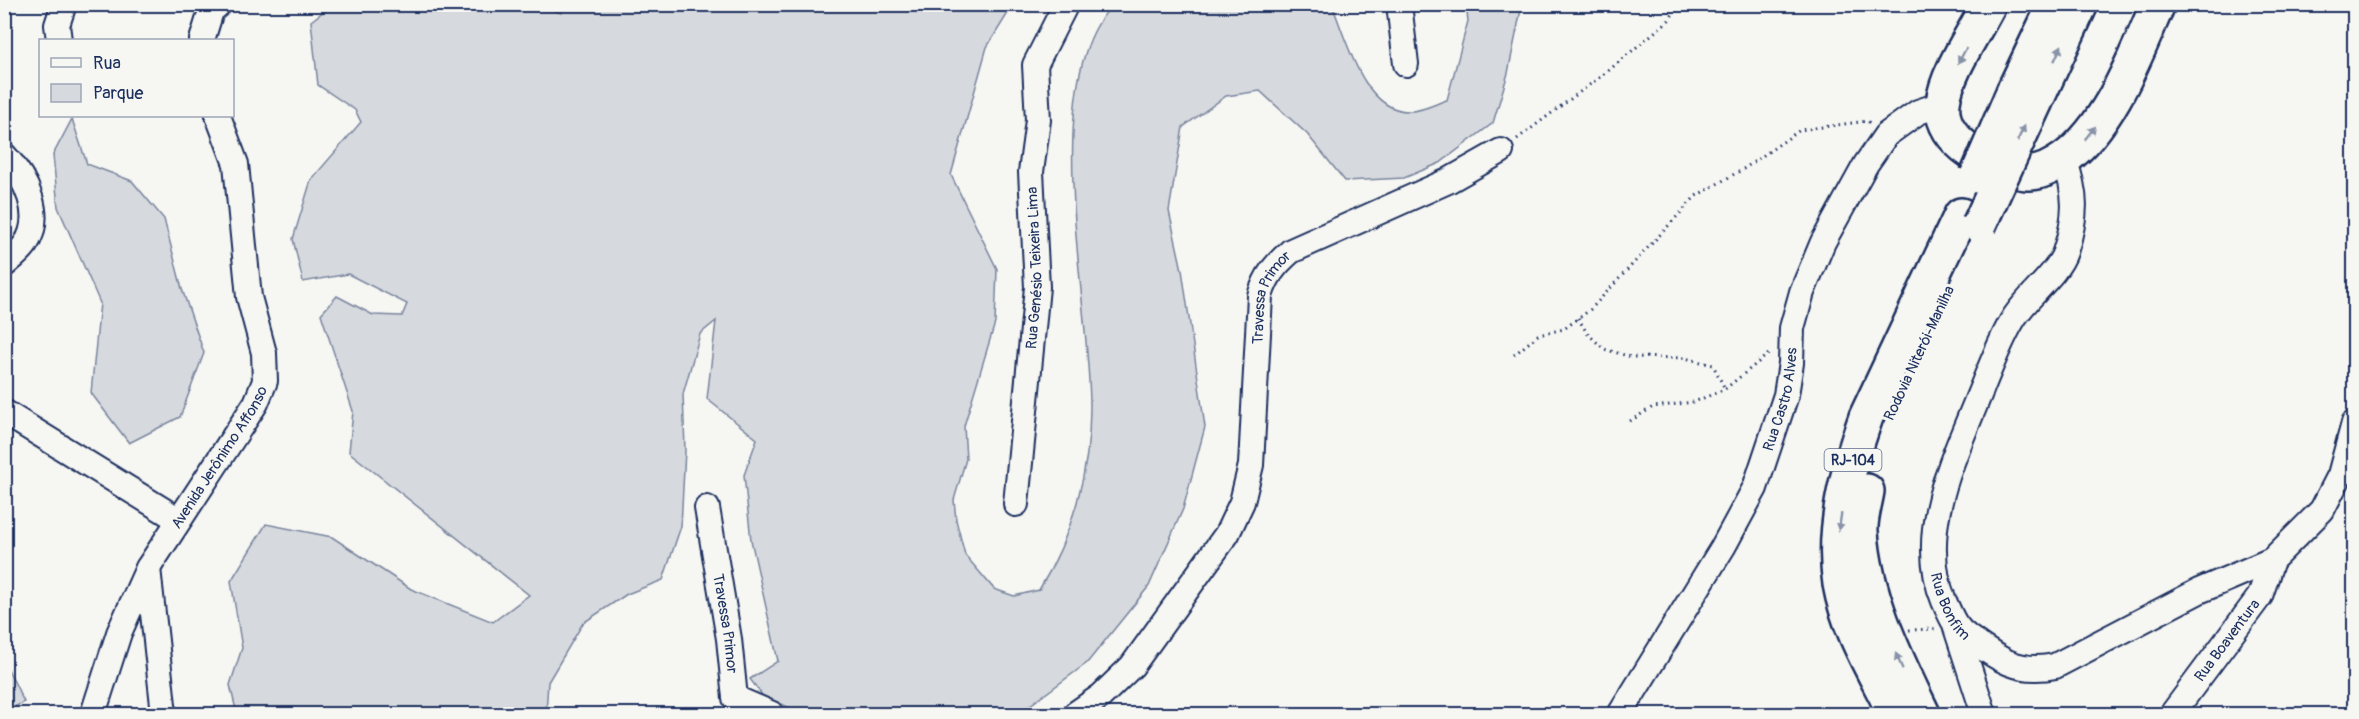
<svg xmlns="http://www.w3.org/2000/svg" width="2359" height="719" viewBox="0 0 2359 719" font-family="Pangolin,sans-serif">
<rect width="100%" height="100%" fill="#f6f6f2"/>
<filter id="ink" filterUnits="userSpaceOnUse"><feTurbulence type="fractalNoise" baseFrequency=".0167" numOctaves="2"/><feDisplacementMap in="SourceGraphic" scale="12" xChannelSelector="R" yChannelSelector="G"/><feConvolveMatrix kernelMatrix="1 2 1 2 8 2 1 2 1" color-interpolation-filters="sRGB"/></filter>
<g filter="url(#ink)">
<g fill="#d6d9dd" stroke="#78849e" stroke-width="1.5">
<path d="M535,4l26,9 3,-9 449,1 -26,42 -36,128 46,94 -2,54 -31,103 2,33 -12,41 2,20 9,35 29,34 20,7 25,-6c33,-53 51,-119 51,-182 1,-98 -53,-332 24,-404l218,1c14,33 32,109 79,106 12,0 26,-8 36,-11l21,-79 -2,-16h56l-14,68 -15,50 -53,40 -36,15 -59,3 -38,-47 -47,-43 -34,5 -43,31 -14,84 13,59 23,157 -22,82 -34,77 -62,77 -69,51h-215l-41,-19 -12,-16 28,-18 -27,-121 -7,-65 13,-36 -50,-40 9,-78 -16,13 -17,60 2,56 -4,76 -18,54 -36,14 -44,29 -35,59 -2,32h-62l-2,-5 -11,5h-234l-7,-29 12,-37 -11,-67 35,-57 66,13 79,52 82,33 36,-27 -180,-143 4,-41 -32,-97 16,-18 36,19 29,1 5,-12 -59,-30 -45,8 -10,-43 18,-59 50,-58 -6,-12 -37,-25 -7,-64 21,-16z"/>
<path d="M72,119l15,45 45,17 32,38 18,70 22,64 -24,64 -51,26 -38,-50 9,-90 -42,-96 -5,-52z"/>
<path d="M5,663l19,39 -19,10h-1z"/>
</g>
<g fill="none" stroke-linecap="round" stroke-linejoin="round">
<g stroke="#1b2f5e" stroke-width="28">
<g id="minor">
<path d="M1399,4l7,60"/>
<path d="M59,40l-2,-15 7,-21"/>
<path d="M202,40l9,-29 8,-7"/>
<path d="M4,155c22,23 41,61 21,90 -6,8 -14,14 -21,20"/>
<path id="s1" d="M2064,159c13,35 13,57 1,93 -8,23 -40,46 -53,69 -14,24 -24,53 -35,79 -25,62 -61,134 -33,201 7,15 10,26 24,36 30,22 50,37 87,29l144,-75 73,-31 50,-50 18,-35 14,-52"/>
<path d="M4,412l175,108"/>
<path id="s2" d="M1016,504l21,-217 -6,-115 7,-52 -3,-55 31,-61"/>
<path id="s3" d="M707,508l22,131 6,59 37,16"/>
<path d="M148,568l16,146"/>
<path d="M1956,628l28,86"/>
<path id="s4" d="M93,714l26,-81 29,-65 108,-165 9,-22 -1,-28 -15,-56 -13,-133 -18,-48"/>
<path id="s5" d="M1075,714l26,-18 31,-30 95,-132 15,-32 9,-37 9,-169c6,-20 15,-31 31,-45l157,-70 53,-30"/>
<path id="s6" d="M1620,714l103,-167 32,-59 31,-93 5,-32 1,-35 10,-36 21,-50 43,-78 20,-29 32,-23 24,-8"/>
<path id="s7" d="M2172,714l88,-118 12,-36"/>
</g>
</g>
<g stroke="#1b2f5e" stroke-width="38">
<g id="highway">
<path d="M1989,4c-14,28 -43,69 -46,99 -5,39 51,67 84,70 13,1 27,-7 37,-14 46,-33 72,-105 94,-155"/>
<path d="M2014,90l41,-86"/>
<path d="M2036,101l45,-97"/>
<path d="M1867,491c-2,13 -7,28 -6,41 4,64 35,126 62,182"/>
<path d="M1895,714c-20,-41 -47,-84 -55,-130 -9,-55 8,-116 26,-167l95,-202"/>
</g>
</g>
<g stroke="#1b2f5e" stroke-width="3" stroke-dasharray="1.5 4.5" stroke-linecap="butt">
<path d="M1517,139l91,-68 61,-51 10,-16"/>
<path d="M1578,318l9,15 17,16 27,8 54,1 28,7 12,24"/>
<path d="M1514,355l24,-20 26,-6 27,-20 105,-113 49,-28 55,-38 67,-9 3,2"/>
<path d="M1630,421l23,-14 41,-5 31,-13 46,-37"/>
<path d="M1909,630l27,-1"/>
</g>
<use href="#minor" stroke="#f6f6f2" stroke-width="24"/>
<use href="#highway" stroke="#f6f6f2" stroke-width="33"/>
<g stroke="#1b2f5e" stroke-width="38" stroke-linecap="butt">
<g id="highway-bridge">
<path d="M1977,176l37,-86"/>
<path d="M1979,225l57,-124"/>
</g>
</g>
<use href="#highway-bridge" stroke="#f6f6f2" stroke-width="33"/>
</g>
<defs><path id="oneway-solid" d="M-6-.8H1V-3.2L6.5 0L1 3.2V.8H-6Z" transform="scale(1.5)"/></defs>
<g fill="#8892a8">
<use href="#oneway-solid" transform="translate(2058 53) rotate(-65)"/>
<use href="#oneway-solid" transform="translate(1962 56) rotate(118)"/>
<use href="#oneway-solid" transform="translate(2021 133) rotate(-65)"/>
<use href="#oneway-solid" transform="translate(2090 133) rotate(-51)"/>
<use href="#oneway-solid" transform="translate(1840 522) rotate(99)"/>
<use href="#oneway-solid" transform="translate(1899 661) rotate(-114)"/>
</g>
</g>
<g text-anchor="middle" stroke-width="6" stroke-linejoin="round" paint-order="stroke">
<rect fill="#f6f6f2" stroke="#5d6b8a" stroke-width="1.5" x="1824.5" y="449" width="57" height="22" rx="4.5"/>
<g font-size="14" font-weight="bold" fill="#1b2f5e">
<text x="1853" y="465">RJ-104</text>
</g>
<g font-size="15" fill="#1b2f5e" stroke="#f6f6f2">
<text dy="5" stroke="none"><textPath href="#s2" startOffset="237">Rua Genésio Teixeira Lima</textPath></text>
<text dy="5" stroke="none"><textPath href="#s5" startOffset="482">Travessa Primor</textPath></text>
<text transform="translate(1919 353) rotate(-65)" y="5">Rodovia Niterói-Manilha</text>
<text dy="5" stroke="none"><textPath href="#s6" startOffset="356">Rua Castro Alves</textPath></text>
<text dy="5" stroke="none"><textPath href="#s4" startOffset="288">Avenida Jerônimo Affonso</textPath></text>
<text dy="5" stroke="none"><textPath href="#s1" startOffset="486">Rua Bonfim</textPath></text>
<text dy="5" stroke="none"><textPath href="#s3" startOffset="117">Travessa Primor</textPath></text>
<text dy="5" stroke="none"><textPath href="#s7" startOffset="92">Rua Boaventura</textPath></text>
</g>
</g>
<rect width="2359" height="719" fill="none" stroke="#f6f6f2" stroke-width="24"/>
<rect x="12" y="12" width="2335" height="695" fill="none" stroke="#1b2f5e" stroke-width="2" filter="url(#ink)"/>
<rect x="39" y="39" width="195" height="78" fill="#f6f6f2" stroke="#9ea6b7" stroke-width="1.5"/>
<rect x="51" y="58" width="30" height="9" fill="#f6f6f2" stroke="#9ea6b7" stroke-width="1.5"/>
<text x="93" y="69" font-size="18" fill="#1b2f5e">Rua</text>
<rect x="51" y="84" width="30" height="18" fill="#d6d9dd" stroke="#9ea6b7" stroke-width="1.5"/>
<text x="93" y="99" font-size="18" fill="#1b2f5e">Parque</text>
</svg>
